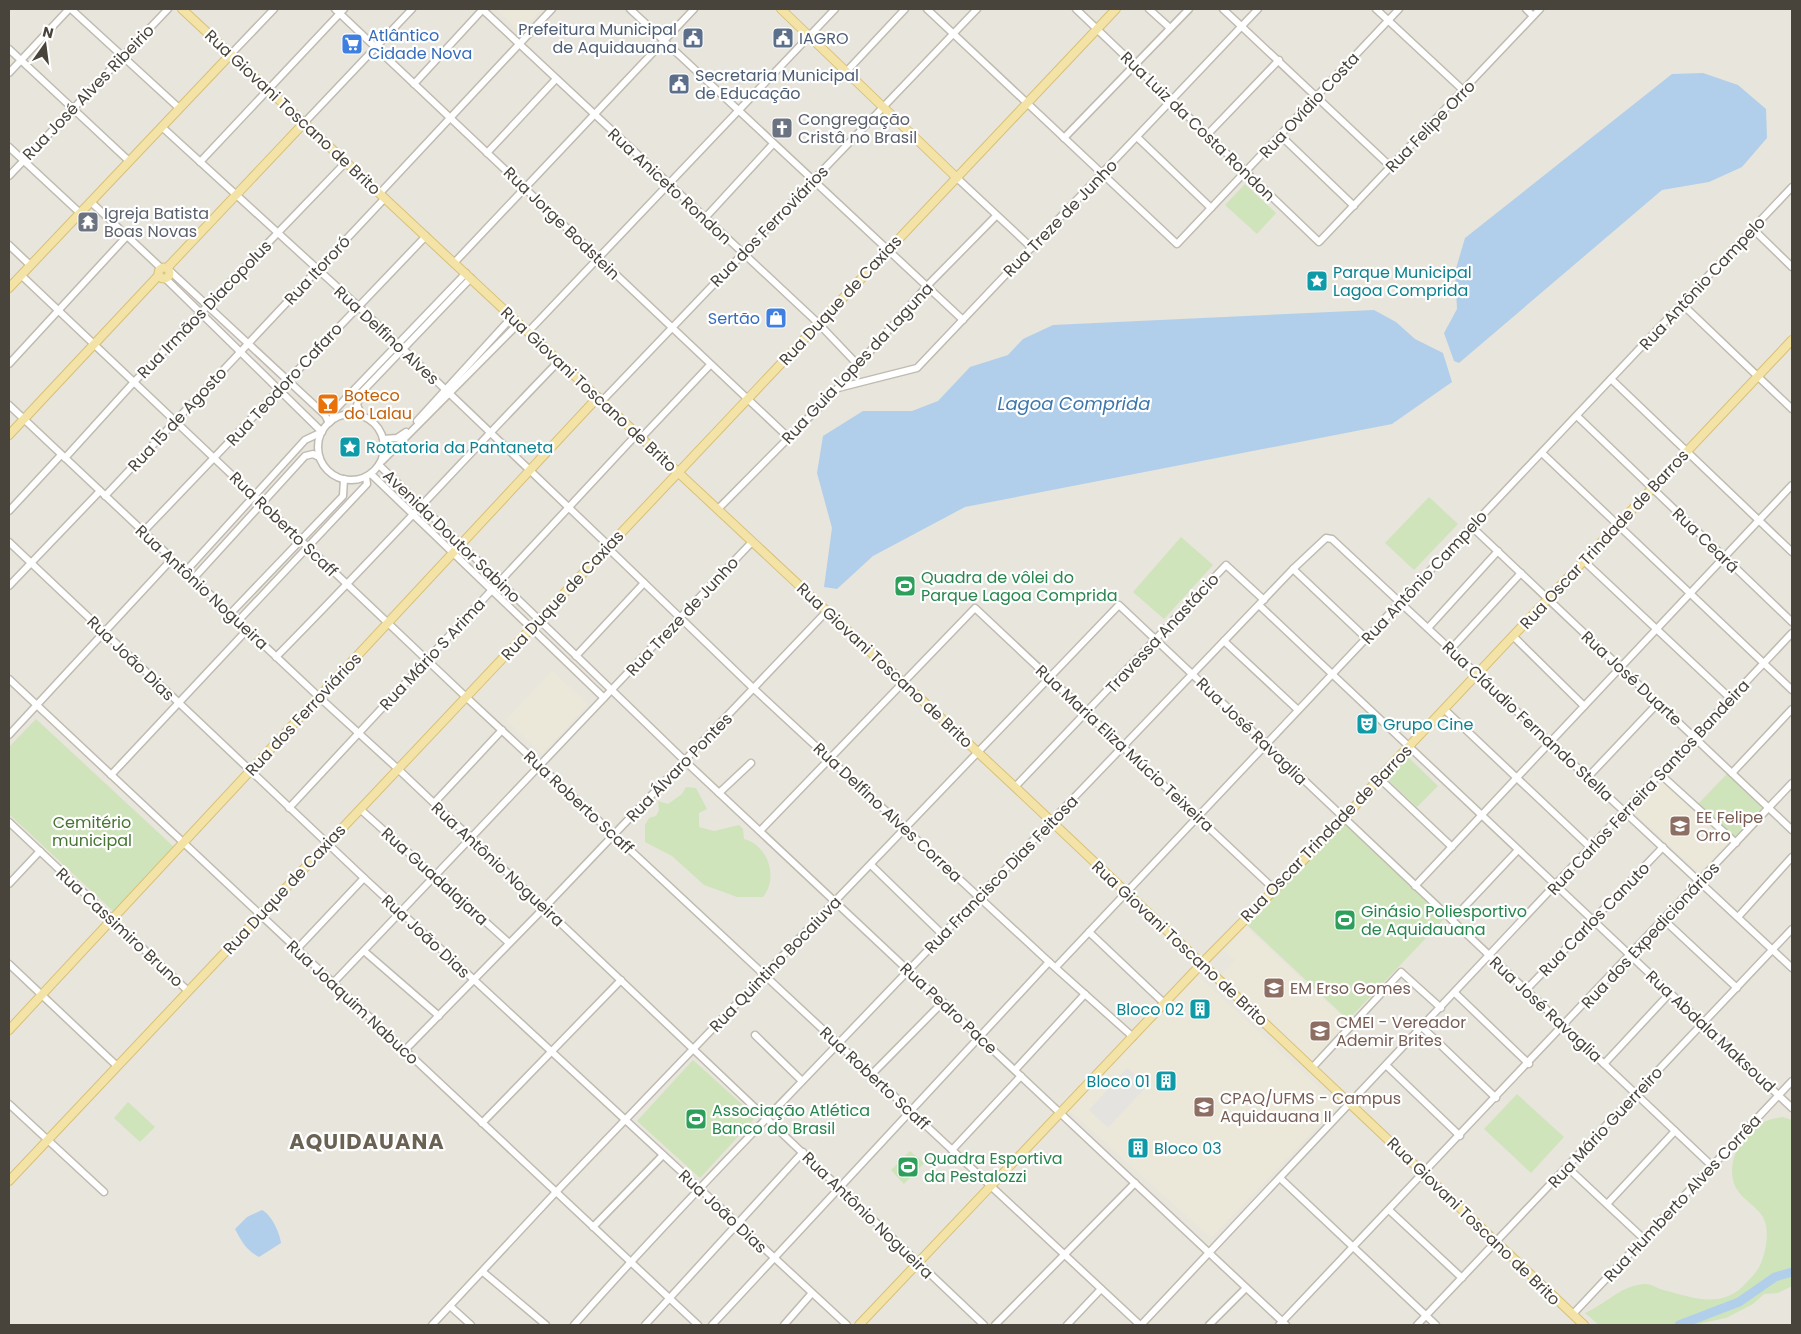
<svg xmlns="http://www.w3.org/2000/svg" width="1801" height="1334" viewBox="0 0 1801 1334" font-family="Poppins,sans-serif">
<rect width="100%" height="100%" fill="#f5f3ed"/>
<rect fill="#e8e5dc" x="9" y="9" width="1783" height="1316"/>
<g fill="#ece8d9">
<path d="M496,9h46l-22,23z"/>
<path d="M552,671l36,33 -46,50 -36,-34z"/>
<path d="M1662,779l67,62 -30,32 -67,-62z"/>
<path d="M1246,927l103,96 -35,39 -92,-88 13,-14 -11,-10z"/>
<path d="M1197,975l141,130 -127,133 -142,-128z"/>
</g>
<g fill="#cfe4bb">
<path d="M1245,184l31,29 -19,21 -32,-29z"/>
<path d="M1429,497l29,27 -44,46 -29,-27z"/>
<path d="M1181,537l32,28 -49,54 -31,-27z"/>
<path d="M36,719l139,129 -61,64 -105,-98v-67z"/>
<path d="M1407,756l31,30 -21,21 -31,-29z"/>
<path d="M1727,774l36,34 -29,30 -36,-34z"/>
<path d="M686,787l10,1 11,21 -8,4v14l15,4 25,-6 4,4 1,10c24,6 35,39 19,58h-26l-33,-12 -32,-29 -27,-14v-17l4,-7 7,-2 3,-6 -1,-9 10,3 14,-10z"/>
<path d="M1344,819l102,98 -98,103 -103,-97z"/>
<path d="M693,1060l63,57 -56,61 -63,-57z"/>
<path d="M1517,1094l47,43 -33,36 -47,-44z"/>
<path d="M128,1102l27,25 -15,15 -26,-24z"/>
<path d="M1783,1117l9,3v166l-14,7 -14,1 -11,10 -27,14 -33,7h-94l-14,-12c20,-8 37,-29 61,-29 4,0 10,3 14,5 30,8 62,21 85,-5 6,-6 13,-13 16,-21 5,-12 8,-29 4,-41 -4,-14 -22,-21 -29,-34 -11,-21 3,-51 22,-63 8,-5 16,-7 25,-8z"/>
<path d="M910,1151l14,12 -20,21 -13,-14z"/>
</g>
<path fill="#e4e3e0" d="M1127,1068l20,18 -39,42 -19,-18z"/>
<g fill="#b1cfea">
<path d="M1703,73l35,12 28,24 1,29 -25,29 -33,15 -47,8 -203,173 -5,-2 -10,-28 13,-24 -2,-37 10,-34 207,-164z"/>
<path d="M1374,310l22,12 19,17 28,14 9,29 -60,42 -427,83 -92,49 -36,33 -13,-2 8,-59 -15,-55 6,-37 40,-25h49l26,-10 32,-34 38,-12 15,-16 30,-14z"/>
<path d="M262,1210c9,4 18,23 19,33l-22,14c-13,-7 -17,-15 -24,-28l12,-12z"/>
</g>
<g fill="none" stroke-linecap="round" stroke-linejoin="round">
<path stroke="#b1cfea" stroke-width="9" d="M1679,1325l60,-23 36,-25 17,-5"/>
<g stroke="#c0bbb0" stroke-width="9">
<g id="minor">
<path d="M71,9l108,99"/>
<path d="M335,9l454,429"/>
<path d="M482,9l336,314 39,41"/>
<path d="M630,9l333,311"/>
<path d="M927,9l250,235 222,-235"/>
<path d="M1076,9l243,233 221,-233"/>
<path d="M1149,9l21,19"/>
<path d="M1223,9l168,158"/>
<path d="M1376,9l88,82"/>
<path d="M1526,9l7,7"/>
<path d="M9,49l120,112"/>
<path d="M231,54l43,-45"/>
<path d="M846,72l59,-63"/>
<path d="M9,73l60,-64"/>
<path d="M414,84l69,-75"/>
<path d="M304,123l108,-114"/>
<path d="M162,127l196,179 251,240"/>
<path d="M1207,135l72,-75"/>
<path d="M1280,135l74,71"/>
<path d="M1137,137l74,71"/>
<path d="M1064,138l125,-129"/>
<path d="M9,147l71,66"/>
<path d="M487,153l69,-74"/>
<path d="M200,162l144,-153"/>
<path d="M9,176l159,-167"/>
<path d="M957,178l75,70"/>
<path d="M380,193l172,-184"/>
<path d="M91,202l70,66"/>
<path d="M705,218l68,-74"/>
<path d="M1753,229l39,38"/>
<path d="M9,245l21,20"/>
<path d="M454,263l240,-254"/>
<path d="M169,270l156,145 4,8"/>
<path d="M21,275l445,422 674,628"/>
<path d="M165,278l157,154 -17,8 -120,132"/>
<path d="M1682,304l110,105"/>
<path d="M528,332l307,-323"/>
<path d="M9,364l118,-128"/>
<path d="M1611,379l181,173"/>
<path d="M838,388l79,-20 341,-359"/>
<path d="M602,401l375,-392"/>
<path d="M9,405l310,292 79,72 586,556"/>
<circle cx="351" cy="447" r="33"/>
<path d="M362,416l-5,-11 4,-12 110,-115"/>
<path d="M1577,416l215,206"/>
<path d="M331,421l4,-11 12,-13 119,-124"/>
<path d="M417,421l95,-104"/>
<path d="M641,438l69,-73"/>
<path d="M383,439l14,-1 9,-6"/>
<path d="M1542,453l250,237"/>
<path d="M65,458l69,-76 212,-220"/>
<path d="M382,461l137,-138"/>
<path d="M379,465l306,296 601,564"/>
<path d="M371,474l233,224"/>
<path d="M105,496l280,-298"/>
<path d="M718,509l120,-121 89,-102 69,-70"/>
<path d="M9,511l52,-56"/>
<path d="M1472,527l320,303"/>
<path d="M143,532l283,-296"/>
<path d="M9,542l355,336 483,447"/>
<path d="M609,549l144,139 296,274 84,75"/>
<path d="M1584,561l147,138"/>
<path d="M1293,569l73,69"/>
<path d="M193,579l112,-123 8,-2 6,3"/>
<path d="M9,586l91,-95"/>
<path d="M1259,605l533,503"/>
<path d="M230,614l113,-118 1,-17"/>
<path d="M238,621l129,-137 -1,-7"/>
<path d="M1428,628l70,-77"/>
<path d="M1513,636l71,70"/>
<path d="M1224,641l74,69"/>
<path d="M1451,649l70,-76"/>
<path d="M576,656l68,-73"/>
<path d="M276,657c96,-97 188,-198 283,-296"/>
<path d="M9,679l689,646"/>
<path d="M1444,709l147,139"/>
<path d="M9,735l163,-176"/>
<path d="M1732,773l60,-64"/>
<path d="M1660,774l76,69"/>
<path d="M111,775l136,-145"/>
<path d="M1588,777l70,-74"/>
<path d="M1379,778l73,69"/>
<path d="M1015,787l211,-222 38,35"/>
<path d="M719,793l32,-30"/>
<path d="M434,803l68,-73"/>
<path d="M289,808l348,-374"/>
<path d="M360,809l149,134"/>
<path d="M9,822l179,169"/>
<path d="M760,831l215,-223 299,281"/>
<path d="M871,865l71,69"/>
<path d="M9,884l31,-33"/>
<path d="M1415,886l377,-401"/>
<path d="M1738,917l54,-60"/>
<path d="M1452,920l66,-70"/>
<path d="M1664,920l73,68"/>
<path d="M1089,932l76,72"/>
<path d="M297,949l67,-71"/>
<path d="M364,951l75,65"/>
<path d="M9,964l108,102"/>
<path d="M1056,967l736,-780"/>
<path d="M333,983l419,-441"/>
<path d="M1526,990l137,-143"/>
<path d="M1455,993l74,71"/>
<path d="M1423,1028l73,70"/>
<path d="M755,1035l47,46"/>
<path d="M405,1050l139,-142 283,-297"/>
<path d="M1604,1064l66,-71"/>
<path d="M1387,1066l73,70"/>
<path d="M1312,1068l89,-96 40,36"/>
<path d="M1015,1070l70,-76"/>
<path d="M871,1075l72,-73"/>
<path d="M9,1104l95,88"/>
<path d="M482,1123l139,-143"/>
<path d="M952,1150l69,-74"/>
<path d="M1567,1167l77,72"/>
<path d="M1281,1179l155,146"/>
<path d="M1607,1204l68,-73"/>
<path d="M1389,1210l73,68"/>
<path d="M593,1227l70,-72"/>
<path d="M483,1272l63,53"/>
<path d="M450,1306l21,19"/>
<path d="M1573,1314l219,-233"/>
<path d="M432,1325l124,-133 563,-587 593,561"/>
<path d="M574,1325c85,-96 174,-187 262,-279 152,-160 305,-317 457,-477l33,-31 6,1 460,429"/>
<path d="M645,1325l158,-173"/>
<path d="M712,1325l337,-363"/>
<path d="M784,1325l28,-32"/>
<path d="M995,1325l140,-142"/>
<path d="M1067,1325l34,-36"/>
<path d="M1141,1325l651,-692"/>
<path d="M1209,1325l37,-37"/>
<path d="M1279,1325l513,-542"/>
<path d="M1417,1325l375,-396"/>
</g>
</g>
<g stroke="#d8c178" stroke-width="10">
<g id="major">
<path d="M182,9l833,778 569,538"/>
<path d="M781,9l176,169"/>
<circle cx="164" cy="273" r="5.5"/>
<path d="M167,268l137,-145"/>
<path d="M9,288l222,-234"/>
<path d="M9,435l150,-160"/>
<path d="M9,1030l589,-633"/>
<path d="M9,1181l1107,-1172"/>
<path d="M859,1325l349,-368 136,-138 35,-41 413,-438"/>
</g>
</g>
<use href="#minor" stroke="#fff" stroke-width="6"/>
<use href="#major" stroke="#f4e3a7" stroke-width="8"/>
</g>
<defs>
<g id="civic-square" transform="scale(1.125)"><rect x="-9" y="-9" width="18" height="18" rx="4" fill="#5c6f8a" stroke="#fff"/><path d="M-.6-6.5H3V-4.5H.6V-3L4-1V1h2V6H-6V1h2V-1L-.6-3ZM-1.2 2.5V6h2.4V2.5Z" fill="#fff"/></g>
<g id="supermarket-square" transform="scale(1.125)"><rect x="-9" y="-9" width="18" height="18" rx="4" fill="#3f7fe0" stroke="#fff"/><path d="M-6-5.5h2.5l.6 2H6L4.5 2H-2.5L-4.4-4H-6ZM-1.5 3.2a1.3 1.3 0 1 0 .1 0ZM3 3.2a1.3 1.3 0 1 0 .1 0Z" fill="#fff"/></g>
<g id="church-square" transform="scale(1.125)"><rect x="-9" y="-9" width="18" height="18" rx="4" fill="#6b7280" stroke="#fff"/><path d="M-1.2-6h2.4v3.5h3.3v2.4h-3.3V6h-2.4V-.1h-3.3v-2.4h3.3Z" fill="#fff"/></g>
<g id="temple-square" transform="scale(1.125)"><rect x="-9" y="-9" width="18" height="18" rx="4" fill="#6b7280" stroke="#fff"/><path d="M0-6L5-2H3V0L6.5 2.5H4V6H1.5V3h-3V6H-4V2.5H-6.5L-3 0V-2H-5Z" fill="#fff"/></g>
<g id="sight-square" transform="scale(1.125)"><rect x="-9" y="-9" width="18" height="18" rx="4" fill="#0f9aa8" stroke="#fff"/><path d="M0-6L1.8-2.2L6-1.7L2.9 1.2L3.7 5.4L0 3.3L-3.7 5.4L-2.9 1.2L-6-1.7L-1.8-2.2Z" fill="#fff"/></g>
<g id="shop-square" transform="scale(1.125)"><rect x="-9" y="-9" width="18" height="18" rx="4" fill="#3f7fe0" stroke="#fff"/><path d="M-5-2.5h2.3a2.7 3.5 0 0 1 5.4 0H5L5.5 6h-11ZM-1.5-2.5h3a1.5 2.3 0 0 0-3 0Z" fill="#fff"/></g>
<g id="bar-square" transform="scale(1.125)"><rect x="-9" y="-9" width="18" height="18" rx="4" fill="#e8710a" stroke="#fff"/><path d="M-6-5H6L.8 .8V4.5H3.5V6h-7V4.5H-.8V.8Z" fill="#fff"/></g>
<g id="stadium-square" transform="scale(1.125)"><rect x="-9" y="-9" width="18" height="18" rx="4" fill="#2e9e5b" stroke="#fff"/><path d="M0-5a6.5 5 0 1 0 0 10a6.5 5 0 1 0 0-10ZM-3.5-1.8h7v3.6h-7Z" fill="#fff"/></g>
<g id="theatre-square" transform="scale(1.125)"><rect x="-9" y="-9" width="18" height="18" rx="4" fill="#0f9aa8" stroke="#fff"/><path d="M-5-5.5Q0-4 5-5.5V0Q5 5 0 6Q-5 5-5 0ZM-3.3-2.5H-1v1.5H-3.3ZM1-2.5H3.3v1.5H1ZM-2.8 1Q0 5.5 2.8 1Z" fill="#fff"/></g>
<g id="school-square" transform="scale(1.125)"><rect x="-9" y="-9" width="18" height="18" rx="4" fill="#8d6e63" stroke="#fff"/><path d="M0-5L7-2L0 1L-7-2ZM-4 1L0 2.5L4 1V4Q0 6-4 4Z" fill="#fff"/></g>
<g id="building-square" transform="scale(1.125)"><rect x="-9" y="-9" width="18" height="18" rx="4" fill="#0f9aa8" stroke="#fff"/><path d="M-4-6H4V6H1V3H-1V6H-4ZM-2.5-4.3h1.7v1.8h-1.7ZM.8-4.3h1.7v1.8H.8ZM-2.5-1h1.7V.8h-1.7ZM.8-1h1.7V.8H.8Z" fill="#fff"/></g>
<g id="university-square" transform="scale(1.125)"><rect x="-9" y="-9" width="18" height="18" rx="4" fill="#8d6e63" stroke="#fff"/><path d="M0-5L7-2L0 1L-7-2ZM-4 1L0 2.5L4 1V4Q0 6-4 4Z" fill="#fff"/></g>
</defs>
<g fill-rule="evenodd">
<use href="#civic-square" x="693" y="38"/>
<use href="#civic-square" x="783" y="38"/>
<use href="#supermarket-square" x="352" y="44"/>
<use href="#civic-square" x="679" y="84"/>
<use href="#church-square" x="782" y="128"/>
<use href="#temple-square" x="88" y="222"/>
<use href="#sight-square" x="1317" y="281"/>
<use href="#shop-square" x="776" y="318"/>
<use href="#bar-square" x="328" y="404"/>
<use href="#sight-square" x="350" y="447"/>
<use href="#stadium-square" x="905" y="586"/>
<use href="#theatre-square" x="1367" y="724"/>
<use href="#school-square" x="1680" y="826"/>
<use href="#stadium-square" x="1345" y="920"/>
<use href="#school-square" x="1274" y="988"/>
<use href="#building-square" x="1200" y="1009"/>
<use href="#school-square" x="1320" y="1031"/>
<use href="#building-square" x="1166" y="1081"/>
<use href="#university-square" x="1204" y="1107"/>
<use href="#stadium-square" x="696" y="1119"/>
<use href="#building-square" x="1138" y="1148"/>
<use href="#stadium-square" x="908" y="1167"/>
</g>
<g text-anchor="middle" stroke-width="4.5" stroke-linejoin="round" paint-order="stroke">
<g font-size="16" fill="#4e5e75" stroke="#fff" text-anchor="start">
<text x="677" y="35" text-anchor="end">Prefeitura Municipal<tspan x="677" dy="18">de Aquidauana</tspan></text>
<text x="799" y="44">IAGRO</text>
<text x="695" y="81">Secretaria Municipal<tspan x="695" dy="18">de Educação</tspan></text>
</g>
<g font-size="16" fill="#366cbe" stroke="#fff" text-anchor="start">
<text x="368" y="41">Atlântico<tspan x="368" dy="18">Cidade Nova</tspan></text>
<text x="760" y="324" text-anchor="end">Sertão</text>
</g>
<g font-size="16" fill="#49443b" stroke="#fff">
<text transform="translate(88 92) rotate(-46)" y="6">Rua José Alves Ribeirio</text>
<text transform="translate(1309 105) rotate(-47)" y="6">Rua Ovídio Costa</text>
<text transform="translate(293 112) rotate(43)" y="6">Rua Giovani Toscano de Brito</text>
<text transform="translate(1198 126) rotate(44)" y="6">Rua Luiz da Costa Rondon</text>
<text transform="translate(1430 126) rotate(-46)" y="6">Rua Felipe Orro</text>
<text transform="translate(670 186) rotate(43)" y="6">Rua Aniceto Rondon</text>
<text transform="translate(1060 218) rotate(-46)" y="6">Rua Treze de Junho</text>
<text transform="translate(562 223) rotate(44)" y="6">Rua Jorge Bodstein</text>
<text transform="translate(769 226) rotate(-46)" y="6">Rua dos Ferroviários</text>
<text transform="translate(317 270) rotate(-47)" y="6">Rua Itororó</text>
<text transform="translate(1702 283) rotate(-47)" y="6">Rua Antônio Campelo</text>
<text transform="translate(840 300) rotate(-47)" y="6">Rua Duque de Caxias</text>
<text transform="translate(204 309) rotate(-46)" y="6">Rua Irmãos Diacopolus</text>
<text transform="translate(387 335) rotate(43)" y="6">Rua Delfino Alves</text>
<text transform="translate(857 363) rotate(-47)" y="6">Rua Guia Lopes da Laguna</text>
<text transform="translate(284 384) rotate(-47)" y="6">Rua Teodoro Cafaro</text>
<text transform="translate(589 389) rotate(43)" y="6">Rua Giovani Toscano de Brito</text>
<text transform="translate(177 419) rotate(-47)" y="6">Rua 15 de Agosto</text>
<text transform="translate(284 524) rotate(44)" y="6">Rua Roberto Scaff</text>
<text transform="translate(452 536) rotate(44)" y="6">Avenida Doutor Sabino</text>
<text transform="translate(1604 539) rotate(-47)" y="6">Rua Oscar Trindade de Barros</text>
<text transform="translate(1706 540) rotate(44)" y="6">Rua Ceará</text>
<text transform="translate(1424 577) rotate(-47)" y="6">Rua Antônio Campelo</text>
<text transform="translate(202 587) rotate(43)" y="6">Rua Antônio Nogueira</text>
<text transform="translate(562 595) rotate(-47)" y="6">Rua Duque de Caxias</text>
<text transform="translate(682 616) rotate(-47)" y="6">Rua Treze de Junho</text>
<text transform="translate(1162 633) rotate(-47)" y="6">Travessa Anastácio</text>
<text transform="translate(432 654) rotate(-47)" y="6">Rua Mário S Arima</text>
<text transform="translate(131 658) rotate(44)" y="6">Rua João Dias</text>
<text transform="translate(885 665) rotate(43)" y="6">Rua Giovani Toscano de Brito</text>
<text transform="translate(1632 678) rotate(43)" y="6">Rua José Duarte</text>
<text transform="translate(303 714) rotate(-47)" y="6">Rua dos Ferroviários</text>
<text transform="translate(1528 721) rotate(43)" y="6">Rua Cláudio Fernando Stella</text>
<text transform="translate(1252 731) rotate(44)" y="6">Rua José Ravaglia</text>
<text transform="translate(1125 748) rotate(43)" y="6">Rua Maria Eliza Múcio Teixeira</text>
<text transform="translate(679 767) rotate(-46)" y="6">Rua Álvaro Pontes</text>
<text transform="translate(1648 787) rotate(-47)" y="6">Rua Carlos Ferreira Santos Bandeira</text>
<text transform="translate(579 802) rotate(43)" y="6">Rua Roberto Scaff</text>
<text transform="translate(888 812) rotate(43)" y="6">Rua Delfino Alves Correa</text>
<text transform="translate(1326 833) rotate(-46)" y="6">Rua Oscar Trindade de Barros</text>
<text transform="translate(498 864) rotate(43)" y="6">Rua Antônio Nogueira</text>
<text transform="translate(1001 874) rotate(-46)" y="6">Rua Francisco Dias Feitosa</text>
<text transform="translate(435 876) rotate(42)" y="6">Rua Guadalajara</text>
<text transform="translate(284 889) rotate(-47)" y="6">Rua Duque de Caxias</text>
<text transform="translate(1594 919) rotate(-46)" y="6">Rua Carlos Canuto</text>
<text transform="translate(120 927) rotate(43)" y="6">Rua Cassimiro Bruno</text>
<text transform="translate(1650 935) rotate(-47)" y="6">Rua dos Expedicionários</text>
<text transform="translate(426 936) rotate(43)" y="6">Rua João Dias</text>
<text transform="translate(1180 943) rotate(43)" y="6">Rua Giovani Toscano de Brito</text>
<text transform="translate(775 964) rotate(-46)" y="6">Rua Quintino Bocaiuva</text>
<text transform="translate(353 1002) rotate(43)" y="6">Rua Joaquim Nabuco</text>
<text transform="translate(949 1008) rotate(43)" y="6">Rua Pedro Pace</text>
<text transform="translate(1546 1009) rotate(43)" y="6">Rua José Ravaglia</text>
<text transform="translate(1711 1031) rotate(43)" y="6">Rua Abdala Maksoud</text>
<text transform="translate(875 1078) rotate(43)" y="6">Rua Roberto Scaff</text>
<text transform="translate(1605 1127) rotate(-47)" y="6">Rua Mário Guerreiro</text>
<text transform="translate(1682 1198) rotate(-47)" y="6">Rua Humberto Alves Corrêa</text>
<text transform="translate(723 1211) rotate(43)" y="6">Rua João Dias</text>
<text transform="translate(868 1215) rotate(44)" y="6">Rua Antônio Nogueira</text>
<text transform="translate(1474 1221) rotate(44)" y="6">Rua Giovani Toscano de Brito</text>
</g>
<g font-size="16" fill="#5b616d" stroke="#fff" text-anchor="start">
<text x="798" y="125">Congregação<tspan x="798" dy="18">Cristâ no Brasil</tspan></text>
<text x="104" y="219">Igreja Batista<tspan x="104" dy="18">Boas Novas</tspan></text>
</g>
<g font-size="16" fill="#0d838f" stroke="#fff" text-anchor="start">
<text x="1333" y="278">Parque Municipal<tspan x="1333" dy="18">Lagoa Comprida</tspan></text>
<text x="366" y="453">Rotatoria da Pantaneta</text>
<text x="1383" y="730">Grupo Cine</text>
<text x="1184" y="1015" text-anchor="end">Bloco 02</text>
<text x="1150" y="1087" text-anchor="end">Bloco 01</text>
<text x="1154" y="1154">Bloco 03</text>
</g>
<g font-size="16" fill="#c56008" stroke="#fff" text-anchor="start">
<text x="344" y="401">Boteco<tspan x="344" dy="18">do Lalau</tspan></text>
</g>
<g font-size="16" fill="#27864d" stroke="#fff" text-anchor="start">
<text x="921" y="583">Quadra de vôlei do<tspan x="921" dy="18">Parque Lagoa Comprida</tspan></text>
<text x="1361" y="917">Ginásio Poliesportivo<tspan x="1361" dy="18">de Aquidauana</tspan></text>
<text x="712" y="1116">Associação Atlética<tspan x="712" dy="18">Banco do Brasil</tspan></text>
<text x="924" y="1164">Quadra Esportiva<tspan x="924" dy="18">da Pestalozzi</tspan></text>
</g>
<g font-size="16" fill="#785e54" stroke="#fff" text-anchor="start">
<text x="1696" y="823">EE Felipe<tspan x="1696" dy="18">Orro</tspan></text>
<text x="1290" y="994">EM Erso Gomes</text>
<text x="1336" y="1028">CMEI - Vereador<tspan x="1336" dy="18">Ademir Brites</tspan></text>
<text x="1220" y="1104">CPAQ/UFMS - Campus<tspan x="1220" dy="18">Aquidauana II</tspan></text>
</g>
<g font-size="16" fill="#487534" stroke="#fff">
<text x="92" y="828">Cemitério<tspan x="92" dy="18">municipal</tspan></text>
</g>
<g font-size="18" font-style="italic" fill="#3f76aa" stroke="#fff">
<text x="1074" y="410">Lagoa Comprida</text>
</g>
<g font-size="21" font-weight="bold" letter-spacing="1" fill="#6a6353" stroke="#fff">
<text x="367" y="1149">AQUIDAUANA</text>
</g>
</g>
<rect width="1801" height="1334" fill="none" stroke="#49443b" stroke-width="20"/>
<g transform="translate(45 45) rotate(14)" stroke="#ffffff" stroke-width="4" paint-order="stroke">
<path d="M0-4L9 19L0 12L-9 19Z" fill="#49443b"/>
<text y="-8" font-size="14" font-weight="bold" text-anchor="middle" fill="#49443b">N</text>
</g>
</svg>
